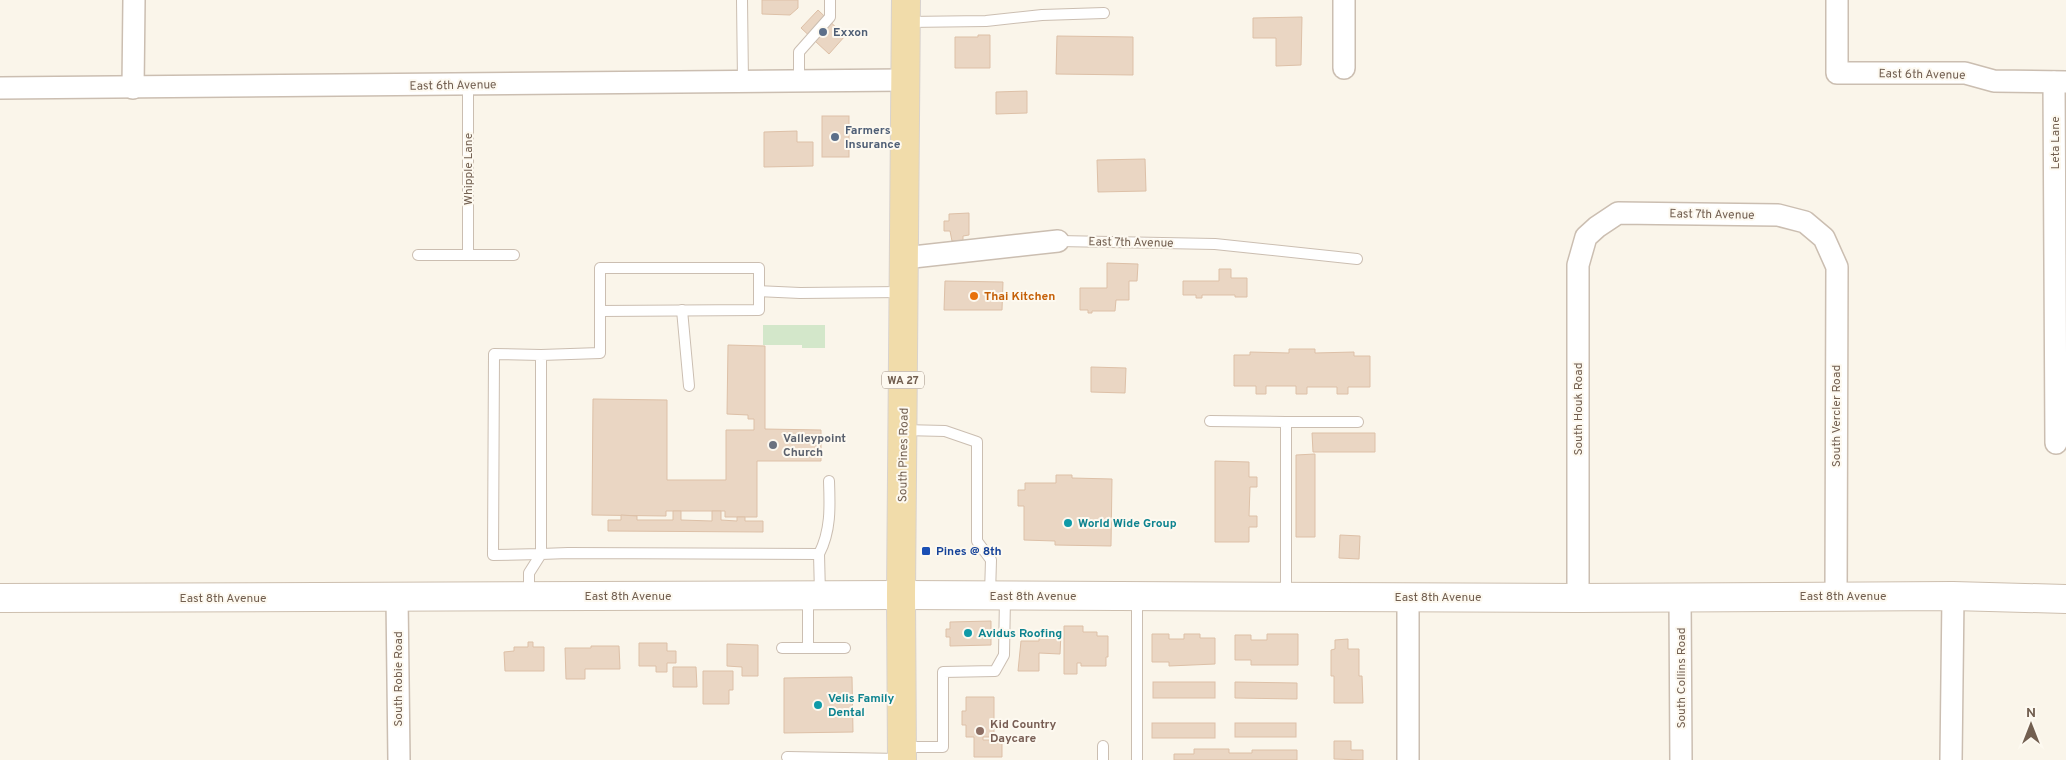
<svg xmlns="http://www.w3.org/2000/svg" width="2066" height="760" viewBox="0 0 2066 760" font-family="Overpass,sans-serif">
<rect width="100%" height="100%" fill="#faf5ea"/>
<path fill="#d3e7ca" d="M763,325h62v23h-23v-3h-39z"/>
<g fill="#ead6c3" stroke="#ddc0a7">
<path d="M762,0h36v8l-8,7 -28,-1z"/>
<path d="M818,10l27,26 -16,18 -28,-26z"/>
<path d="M1302,17l-1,48 -25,1v-28h-23v-20z"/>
<path d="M978,35h12v33h-35v-31h23z"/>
<path d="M1057,36l76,1v38l-77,-1z"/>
<path d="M1027,91v22l-31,1v-22z"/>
<rect x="822" y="116" width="27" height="41"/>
<path d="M797,131v11h16v24l-49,1v-35z"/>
<path d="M1145,159l1,32 -48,1 -1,-32z"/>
<path d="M969,213v22l-6,1v5h-11l-2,-10h-6v-10h5v-7z"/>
<path d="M1107,263l31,1 -1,17h-8v19h-13l-1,11h-23v2h-4v-3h-8v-22h27z"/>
<path d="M1219,269h12v9h16v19h-12v-2h-33v3h-6v-3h-13v-14h36z"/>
<path d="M945,281l58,1 -1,28h-58z"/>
<path d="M728,345l37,1v83l56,1v31h-64v56h-32v-6h-59v5l-74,-1 1,-116 74,1v80h59v-50h28v-11h-6v-4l-21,-1z"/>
<path d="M1289,349h26v4l39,-1v4h16v31h-22v7h-11v-7h-30v7h-11v-8h-30v8h-10v-8h-22v-31h16v-3l39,1z"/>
<path d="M1091,367l35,1 -1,25 -34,-1z"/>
<path d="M1312,433h63v19h-62z"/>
<path d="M1315,454v83h-19v-82z"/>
<path d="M1215,461l34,1v15h8v10h-7l-1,29h8v11h-8v15h-34z"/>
<path d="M1056,475h16v3l40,1 -1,67 -56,-1v-4l-31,-1v-34h-6v-16h7v-7h31z"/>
<path d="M673,511h8v9l31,1v-10h9v9l16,1v-4h8v4h18v11l-155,-1v-11h13v-5l16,1v4h36z"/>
<path d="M1340,535l20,1 -1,23 -20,-1z"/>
<path d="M991,621v24l-41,1v-9h-4v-8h4v-7z"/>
<path d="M1064,626h19v6h14v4h11v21h-2v9h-25v-3h-4v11h-13z"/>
<path d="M1039,632l22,1 -1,21 -21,-1v18h-21l3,-30h18z"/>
<path d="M1152,634h17v5h15v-5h16v4h15v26l-46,2v-4h-17z"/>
<path d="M1267,634h31v31h-47v-5h-16v-25h16v5h16z"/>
<path d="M1348,639v10h11v27h3l1,27h-29v-27h-3v-26l4,-1v-9z"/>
<path d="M528,642h5v5h11v24h-39l-1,-19 10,-1v-4h14z"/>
<path d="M639,643h28v8h9v12h-9v9h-11v-6h-17z"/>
<path d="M727,644l31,1v31h-16v-9l-15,-1z"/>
<path d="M591,646h28l1,23h-35v10h-19l-1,-31h26z"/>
<path d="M673,667h23l1,20h-24z"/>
<path d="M703,671h30v19h-4v14h-26z"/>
<path d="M852,677l1,55 -69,1v-55z"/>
<rect x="1153" y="682" width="62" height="16"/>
<path d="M1235,682l62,1v16l-62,-1z"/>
<path d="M966,697h28v40h-11v3h19v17h-28v-20h-8v-12h-4v-14h4z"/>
<rect x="1152" y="723" width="63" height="15"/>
<rect x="1235" y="723" width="61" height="14"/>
<path d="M1334,741h17v9h12v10l-29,-1z"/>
<path d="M1194,749h35v4h23v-3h45v10h-123v-6h20z"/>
</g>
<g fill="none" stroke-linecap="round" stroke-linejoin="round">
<g stroke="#cbbeb1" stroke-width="12">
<g id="lane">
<path d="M742,0l1,82"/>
<path d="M907,22l79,-1 56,-6 62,-2"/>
<path d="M799,82v-30l31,-35v-17"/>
<path d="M1058,241l157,3 142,15"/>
<path d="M418,255h50v-171"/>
<path d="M468,255h46"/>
<path d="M759,291l41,2 103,-1"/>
<path d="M682,310l7,76"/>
<path d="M541,355l-47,-1 -1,201 48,-1v-199l59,-2v-85h159v42l-159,1"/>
<path d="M1210,421l76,1v174"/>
<path d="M1286,422h72"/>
<path d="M903,430l42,1 32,11v99l14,19 -1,34"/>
<path d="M819,554c12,-23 11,-47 10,-73"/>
<path d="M529,596v-23l12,-19 27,-1 251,1 1,40"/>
<path d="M808,596v52"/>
<path d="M782,648h63"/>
<path d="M902,747h41v-75l52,-1 9,-16 1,-58"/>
<path d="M787,757l114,2"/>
<path d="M1103,760v-14"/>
<path d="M1137,760v-163"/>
</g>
</g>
<g stroke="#cbbeb1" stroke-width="24">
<g id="street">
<path d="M1344,0v68"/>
<path d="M1837,0v73h128l29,8 72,1"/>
<path d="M2054,82l2,361"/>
<path d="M0,88l905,-8"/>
<path d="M133,88l1,-88"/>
<path d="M904,258l154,-17"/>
<path d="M397,597l2,163"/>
<path d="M1680,597l1,163"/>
<path d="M1578,598v-333l8,-28 11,-10 21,-14 160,2 27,7 19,16 13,29 -1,329"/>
<path d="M1408,760v-163"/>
<path d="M1951,760l2,-164"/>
</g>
</g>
<g stroke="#cdbfaf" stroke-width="30">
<path id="secondary" d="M0,598l901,-3 677,3 375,-2 113,3"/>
</g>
<g stroke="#d8d2ce" stroke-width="30">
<path id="primary" d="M902,760l-1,-165 5,-595"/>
</g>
<use href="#lane" stroke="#fff" stroke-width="10"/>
<use href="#street" stroke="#fff" stroke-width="21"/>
<use href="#secondary" stroke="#fff" stroke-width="28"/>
<use href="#primary" stroke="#f1dcaa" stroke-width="28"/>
</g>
<g fill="#5c6f8a" stroke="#fdf9f0" stroke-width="2">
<circle cx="823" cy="32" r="5"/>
<circle cx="835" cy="137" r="5"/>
</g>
<circle fill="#e8710a" stroke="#fdf9f0" stroke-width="2" cx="974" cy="296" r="5"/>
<circle fill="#6b7280" stroke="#fdf9f0" stroke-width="2" cx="773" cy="445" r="5"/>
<g fill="#0f9aa8" stroke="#fdf9f0" stroke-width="2">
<circle cx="1068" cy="523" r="5"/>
<circle cx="968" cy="633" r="5"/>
<circle cx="818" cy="705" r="5"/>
</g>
<rect fill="#1a4fb4" stroke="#fdf9f0" stroke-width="2" x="921" y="546" width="10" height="10" rx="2.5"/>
<circle fill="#8d6e63" stroke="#fdf9f0" stroke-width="2" cx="980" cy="731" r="5"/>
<g text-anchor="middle" stroke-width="4" stroke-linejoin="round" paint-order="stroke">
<rect fill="#fdf9f0" stroke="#9c8d80" stroke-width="1" x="882" y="371.5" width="42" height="17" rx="4"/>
<g font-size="11" font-weight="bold" fill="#725f50">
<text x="903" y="384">WA 27</text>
</g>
<g font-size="12" font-weight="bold" fill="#4e5e75" stroke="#fdf9f0" text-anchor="start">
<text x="833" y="36">Exxon</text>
<text x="845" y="134">Farmers<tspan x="845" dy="14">Insurance</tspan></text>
</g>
<g font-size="12" fill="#725f50" stroke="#fdf9f0">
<text transform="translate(1922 74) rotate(1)" y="4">East 6th Avenue</text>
<text transform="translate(453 85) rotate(-1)" y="4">East 6th Avenue</text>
<text transform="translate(2055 143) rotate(-90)" y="4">Leta Lane</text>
<text transform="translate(468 169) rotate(-90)" y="4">Whipple Lane</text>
<text transform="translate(1712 214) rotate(1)" y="4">East 7th Avenue</text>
<text transform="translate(1131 242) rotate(1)" y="4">East 7th Avenue</text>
<text transform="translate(1578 409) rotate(-90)" y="4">South Houk Road</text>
<text transform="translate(1836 416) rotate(-90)" y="4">South Vercler Road</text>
<text transform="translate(903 455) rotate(-89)" y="4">South Pines Road</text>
<text x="628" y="600">East 8th Avenue</text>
<text x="1033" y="600">East 8th Avenue</text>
<text x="1843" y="600">East 8th Avenue</text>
<text x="1438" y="601">East 8th Avenue</text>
<text x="223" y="602">East 8th Avenue</text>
<text transform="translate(1681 678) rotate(-90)" y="4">South Collins Road</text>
<text transform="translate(398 679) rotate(-90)" y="4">South Robie Road</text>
</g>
<g font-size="12" font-weight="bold" fill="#c56008" stroke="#fdf9f0" text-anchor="start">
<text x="984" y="300">Thai Kitchen</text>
</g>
<g font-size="12" font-weight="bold" fill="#5b616d" stroke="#fdf9f0" text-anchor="start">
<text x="783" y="442">Valleypoint<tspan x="783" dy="14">Church</tspan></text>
</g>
<g font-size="12" font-weight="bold" fill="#0d838f" stroke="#fdf9f0" text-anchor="start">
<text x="1078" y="527">World Wide Group</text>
<text x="978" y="637">Avidus Roofing</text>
<text x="828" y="702">Velis Family<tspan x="828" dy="14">Dental</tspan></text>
</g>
<g font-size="12" font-weight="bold" fill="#164399" stroke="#fdf9f0" text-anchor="start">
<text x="936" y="555">Pines @ 8th</text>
</g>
<g font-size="12" font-weight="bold" fill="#785e54" stroke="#fdf9f0" text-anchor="start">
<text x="990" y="728">Kid Country<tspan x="990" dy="14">Daycare</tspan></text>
</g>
</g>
<g transform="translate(2031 725)" stroke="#fdf9f0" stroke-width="4" paint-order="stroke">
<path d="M0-4L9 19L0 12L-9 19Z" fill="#725f50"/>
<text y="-8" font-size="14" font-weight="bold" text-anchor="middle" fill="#725f50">N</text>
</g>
</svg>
